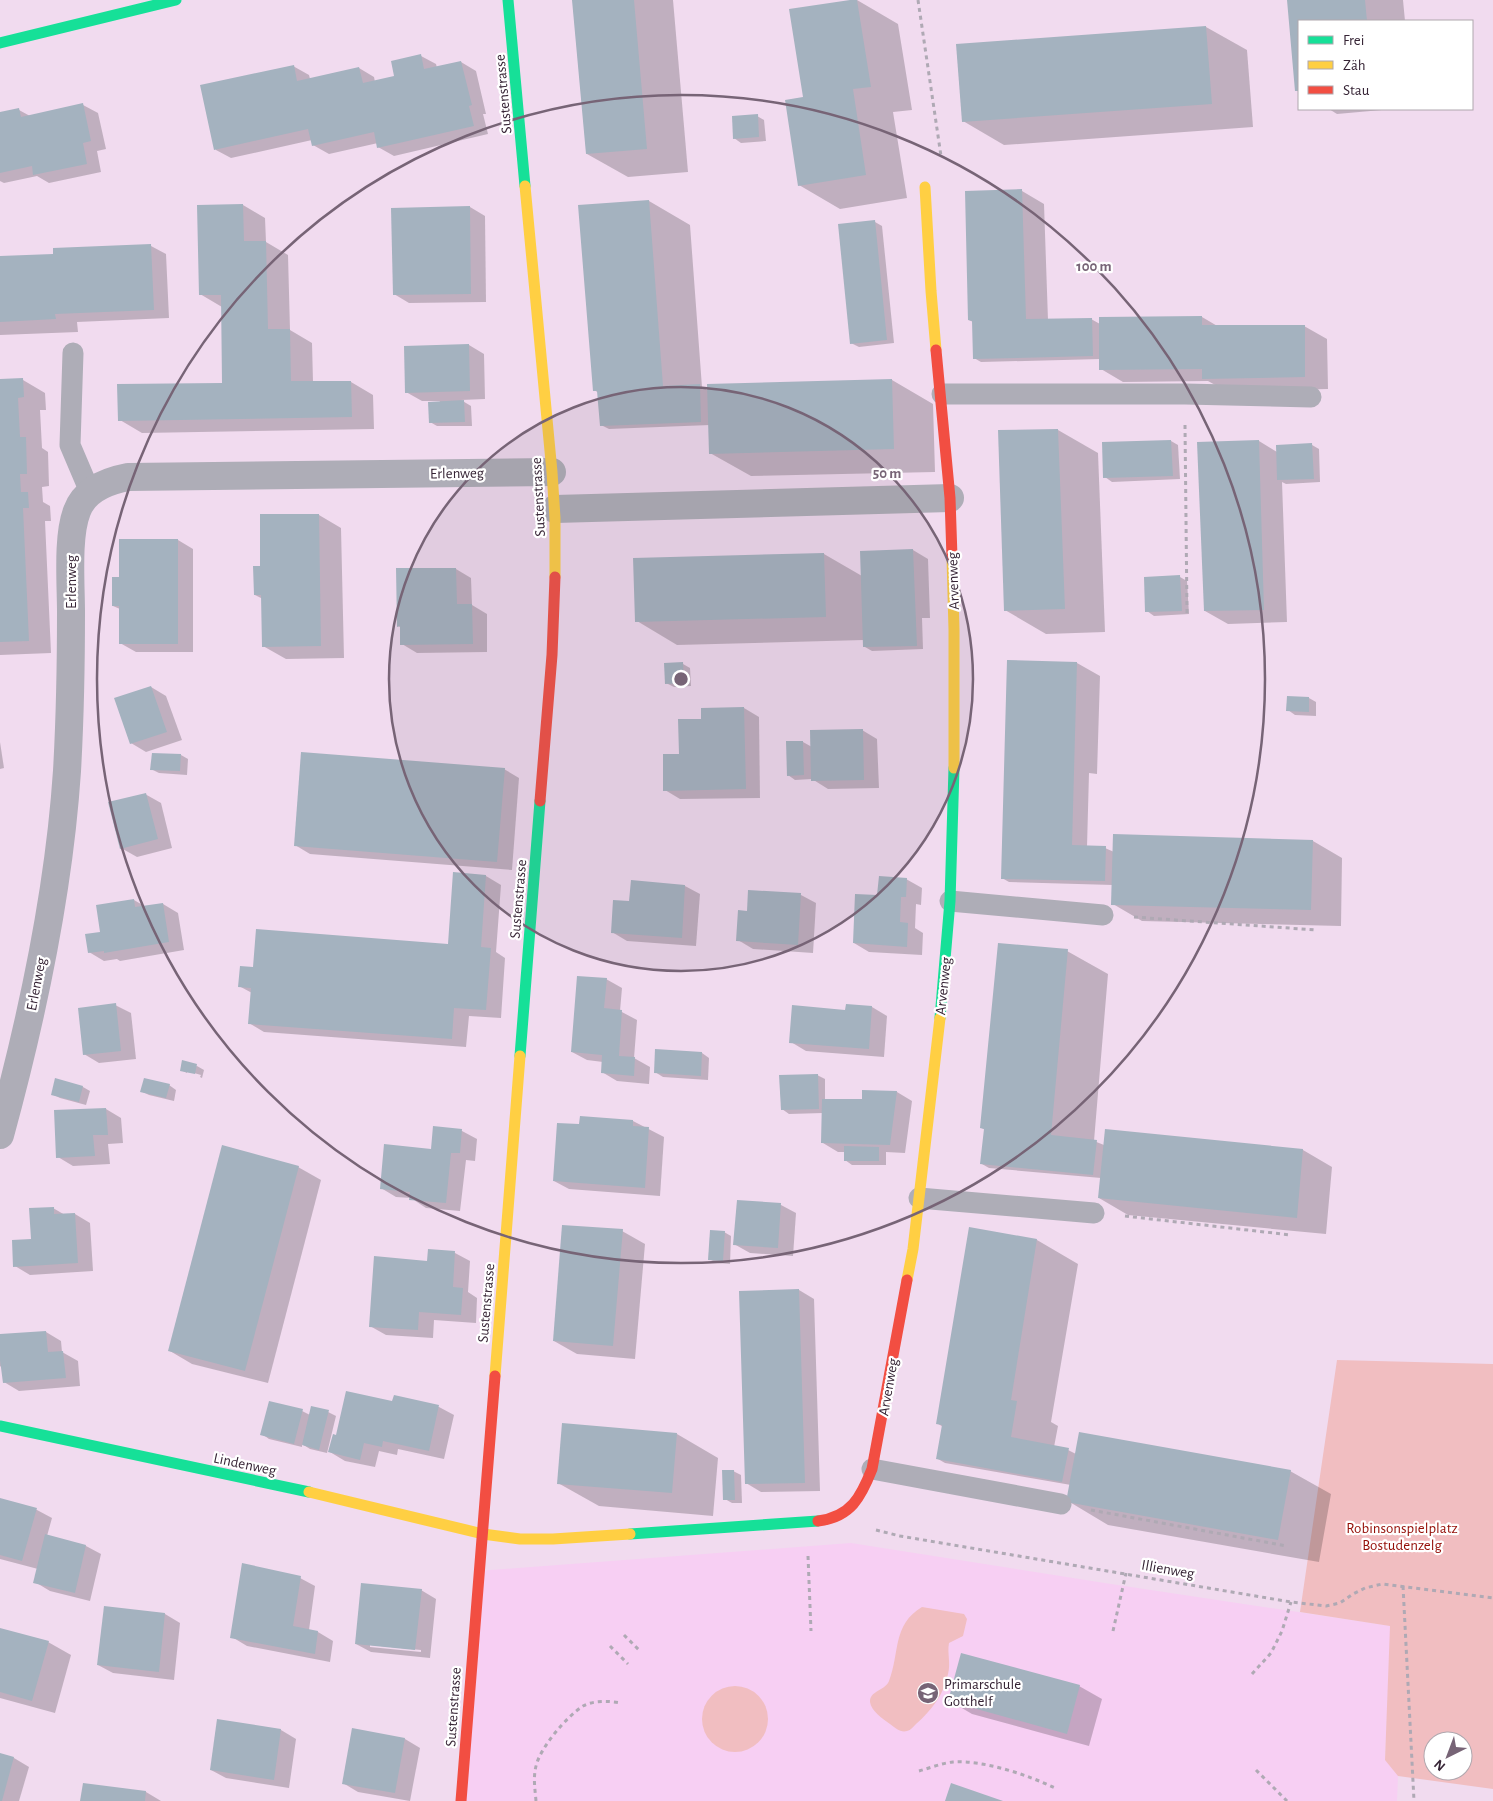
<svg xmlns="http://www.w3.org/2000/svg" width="1493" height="1801" font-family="'Alegreya Sans',sans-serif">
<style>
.built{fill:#f7cff3}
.green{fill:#f1bec1;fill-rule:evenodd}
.shadow{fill:#0003;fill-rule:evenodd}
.building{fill:#a4b2bf}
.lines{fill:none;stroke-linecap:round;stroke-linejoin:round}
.path{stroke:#afa9b4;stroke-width:3;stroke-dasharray:4 4;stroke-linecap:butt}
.lane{stroke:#aeadb7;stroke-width:21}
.street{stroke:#aeadb7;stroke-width:28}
.fast{stroke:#16e098;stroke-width:11}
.slow{stroke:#ffcf43;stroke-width:11}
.jam{stroke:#f24e42;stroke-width:11}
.ring{fill:none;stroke:#776476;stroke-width:2.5}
.labels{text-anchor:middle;stroke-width:4.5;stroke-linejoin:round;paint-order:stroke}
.street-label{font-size:15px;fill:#362435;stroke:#fff}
.park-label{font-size:15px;fill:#940e07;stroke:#fff}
.poi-label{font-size:15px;fill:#362435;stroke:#fff;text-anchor:start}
.centre{fill:#776476;stroke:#fff;stroke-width:2.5}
.ring-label{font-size:15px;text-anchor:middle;font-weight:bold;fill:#776476;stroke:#fff;stroke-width:4.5;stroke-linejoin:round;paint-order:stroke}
</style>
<rect width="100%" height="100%" fill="#f1dbef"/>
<!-- built -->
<path class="built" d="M851,1543l260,41 280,42 -6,133 13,17 -1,25h-936l17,-230z"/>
<!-- green -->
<g class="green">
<path d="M1337,1360l156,4v425l-95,-13 -13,-16 5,-134 -90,-14zM1433,1741h30v30h-30z"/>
<path d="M922,1607l42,7 3,5 -4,17 -14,7c-2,10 2,20 -1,31 -4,20 -16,36 -32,50 -3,3 -5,6 -9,7 -6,2 -12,-3 -17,-7 -7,-5 -19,-13 -20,-22 -1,-11 16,-12 19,-21 11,-28 3,-56 33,-74z"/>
<circle cx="735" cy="1719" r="33"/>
</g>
<!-- shadow -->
<g class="shadow">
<path d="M574,0h99l15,172 -60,5 -41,-23z"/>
<path d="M857,0l41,24 14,86 -19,2 14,86 -67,11 -41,-24 6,-87 -14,-87z"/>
<path d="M1288,0h115l2,21h-106v71l-3,-2z"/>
<path d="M1206,27l41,23 6,77 -249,18 -41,-24z"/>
<path d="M421,56l15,8 1,4 24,-6 15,9 10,43h-3l5,20 -94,22 -16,-9v-4l-49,11 -16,-9 -1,-5 -81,18 -15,-8 -14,-64 91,-20 16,9 1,4 49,-11 15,9 1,5 21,-5z"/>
<path d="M83,105l15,8 8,36 -9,2 4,21 -52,11 -12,-7 -33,7 -4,-2v-67l19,-4 11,6z"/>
<path d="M1329,109h64l-56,5z"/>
<path d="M757,116l7,4 2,21 -25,2 -7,-5z"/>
<path d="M1022,191l22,13 4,116 43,-1 9,5 102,-7 17,10 85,-1 23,13 1,50 -102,2 -18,-10 -85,1 -22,-13v-10l-120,3 -7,-4 -1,-36 -4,-2z"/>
<path d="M649,201l41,24 12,162 7,4 183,-11 41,24 2,68 -184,4 -41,-23v-28l-101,4 -8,-4 -2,-32 -5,-3z"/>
<path d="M243,205l22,13 1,24 22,13 2,75 22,13 1,39h38l22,13 1,34 -232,4 -22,-13 103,-36 -1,-77 -22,-13z"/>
<path d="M470,207l15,9 1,86 -77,1 -15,-9z"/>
<path d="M875,222l7,4 12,117 -35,4 -8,-4z"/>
<path d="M151,246l15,8 3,64 -92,4 1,10 -78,3v-77l54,-3z"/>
<path d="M469,345l15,9 1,45 -24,1 10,6 1,20h-35l-7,-4 10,-21h-18l-16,-9z"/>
<path d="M0,380h23l22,13 1,17h-6l2,38 6,4 1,34 -7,1 1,15 7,4 1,15h-6l6,132 -51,2z"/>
<path d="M1058,430l40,23 7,179 -59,2 -41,-24z"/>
<path d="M1171,441l7,4 2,34 -68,3 -7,-5z"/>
<path d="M1259,441l18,11 35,-7 7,4 1,33 -34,2 -4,-2 5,140 -59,2 -23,-13z"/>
<path d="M319,515l22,13 3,130 -58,1 -23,-13v-47l-8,-4 7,-28z"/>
<path d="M178,540l15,9v103h-57l-16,-9v-34l-7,-3 7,-27z"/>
<path d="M913,550l15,9 2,59h-8l1,31 -51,2 -7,-4 -1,-7 -187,5 -40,-24 187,-67 38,22z"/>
<path d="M456,569l15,9 1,27 15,9v38l-70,1 -15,-9v-16l-4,-2 -1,-56z"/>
<path d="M1180,577l7,4 2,33 -35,2 -7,-5z"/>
<path d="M1008,662l69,1 23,13 -3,98 -8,-1 -2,74 18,1 9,4 199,-11 29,17 -1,68 -199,-5 -29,-17v-19l-104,-3 -7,-4z"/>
<path d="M683,664l7,4 1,18 -17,1 -8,-4z"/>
<path d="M151,687l15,9 16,44 -36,12 -15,-9z"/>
<path d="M1288,697l21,1 7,4v14l-21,-1 -7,-5z"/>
<path d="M744,708l15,9 1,81 -80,1 -15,-9 15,-35 22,-35z"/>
<path d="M862,730l15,9 2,49 -51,1 -16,-10 -17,1 -7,-5 15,-33 9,5z"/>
<path d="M0,742l4,26 -4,1z"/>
<path d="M181,755l7,4 -1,16 -28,-2 -8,-4z"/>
<path d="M504,769l15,9 -7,92 -202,-16 -15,-9z"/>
<path d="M145,794l16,9 11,45 -35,9 -16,-9z"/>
<path d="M455,874l31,2 15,9 -5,67 9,6 -4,60 -32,-2 -3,31 -202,-15 -15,-9 3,-30 -13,-7 15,-18 195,-22z"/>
<path d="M906,879l16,9 -1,17 -5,-1 -1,24 8,5 -1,22 -53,-3 -15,-9 25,-47z"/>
<path d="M685,886l15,8 -4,52 -69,-5 -15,-9 18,-30z"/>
<path d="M801,895l15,8 -3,50 -60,-4 -15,-9 10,-28z"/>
<path d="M134,900l12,7 17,-3 15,9 6,37 -64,11 -3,-2 -13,2 -15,-9 13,-19z"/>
<path d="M1067,951l41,23 -14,167 10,4 2,-15 197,20 29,17 -6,67 -198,-19 -29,-17 2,-20 -112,-10 -7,-4 3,-34 -3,-2z"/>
<path d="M606,979l16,9 -2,23 17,9 -3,38 16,9 -1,17 -32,-3 -15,-9 1,-10 -16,-2 -15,-8z"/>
<path d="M115,1005l16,8 5,46 -37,4 -15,-9z"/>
<path d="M872,1007l15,9 -3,41 -78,-6 -15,-9 55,-31z"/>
<path d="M657,1050l45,3 7,5 -1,22 -45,-3 -8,-5z"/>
<path d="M197,1066l7,4 -2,8 -2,-1 1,-2 -14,-4v2l-6,-3z"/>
<path d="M817,1075l8,4v21l38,1 34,-9 15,9 -7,52 -19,-1v13h-34l-7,-5v-8h-7l-15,-9v-30l-34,1 -7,-5z"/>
<path d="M56,1080l27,7 7,4 -4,14 -26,-7 -8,-4z"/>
<path d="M169,1085l7,5 -2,11 -25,-6 -8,-4z"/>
<path d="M106,1109l15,9 2,25 -15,1 2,20 -37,2 -15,-9 -3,-46z"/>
<path d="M633,1121l31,16 -4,59 -91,-7 -15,-8 26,-55z"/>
<path d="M435,1128l27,3 15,8 -2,22 -9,-1 -6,51 -34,-3 -15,-10 -15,-1 -15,-9 51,-38z"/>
<path d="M298,1167l23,13 -53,203 -76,-19 -22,-13z"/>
<path d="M738,1201l43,4 15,8 -3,43 -43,-3 -16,-9z"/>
<path d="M53,1208l12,7 10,-1 15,9 3,48 -63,4 -15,-9z"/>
<path d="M970,1229l67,11 41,24 -27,158 7,4 -4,21 14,3 8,4 214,17 41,23 -12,68 -211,-37 -40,-24 3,-16 -126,-22 -7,-4 5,-32 -6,-4z"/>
<path d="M622,1231l23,13 -10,115 -58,-5 -23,-13z"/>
<path d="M724,1232l7,4 -1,28 -13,-1 -8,-4z"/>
<path d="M455,1253l15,8 -2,31 9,6 -1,25 -42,-3 -1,18 -47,-3 -16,-9 58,-64z"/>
<path d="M799,1290l15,9 6,192 -59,1 -15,-9z"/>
<path d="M46,1332l15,9 1,11 16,9 2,25 -61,5 -15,-9 -1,-14 -3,-2v-31z"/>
<path d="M393,1403l46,4 15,8 -10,44 -46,-10 -1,6 -18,-4 -4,16 -30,-6 -15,-9 7,-15z"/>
<path d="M302,1411l8,4 18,-3 8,4 -9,37 -17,-4 -8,-5v3l-33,-8 -7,-5z"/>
<path d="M677,1434l41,24 -5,58 -114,-10 -41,-23z"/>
<path d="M733,1471l8,4 1,28h-10l-7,-4z"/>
<path d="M0,1499l37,11 15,8 -5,18 39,10 15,8 -11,47 -40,-10 -15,-9 3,-13 -38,-10z"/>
<path d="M300,1578l15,8 -6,44 9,2 15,9 -3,21 -83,-16 -15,-9z"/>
<path d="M421,1590l15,9 -6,59 -59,-6 -15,-8zM370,1645l51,5v2l-51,-5z"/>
<path d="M105,1607l60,7 15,9 -6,57 -61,-7 -15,-8z"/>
<path d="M0,1629l48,13 23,13 -16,58 -55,-15z"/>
<path d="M1079,1686l23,13 -13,47 -117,-32 -22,-13z"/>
<path d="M281,1730l15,9 -7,49 -63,-10 -15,-8z"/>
<path d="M353,1730l52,9 15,9 -10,53 -52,-9 -15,-9z"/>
<path d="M0,1754l14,4 15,9 -10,34h-19z"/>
<path d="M84,1784l62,8 15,9h-79z"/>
</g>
<!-- building -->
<g class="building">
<path d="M572,0h62l13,149 -61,5z"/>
<path d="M850,0h7l14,87 -18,2 13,86 -68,11 -13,-86 18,-3 -14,-88z"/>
<path d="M1287,0h78l2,21h-68v70h-4z"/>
<path d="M1206,26l6,78 -250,18 -6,-78z"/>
<path d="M421,54l3,15 37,-8 11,44 -3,1 5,20 -97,22 -3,-16 -62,14 -4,-17 -94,21 -14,-65 94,-20 3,16 62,-14 4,16 31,-7 -3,-15z"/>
<path d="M83,103l8,38 -8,2 4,21 -54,11 -1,-9 -32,7v-61l19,-4 2,9z"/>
<path d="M758,114l1,23 -26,2 -1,-23z"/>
<path d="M1022,189l4,130 66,-1 1,38 -120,3 -1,-38 -4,-1 -3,-129z"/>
<path d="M649,200l14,186 37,-2 1,38 -101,4 -3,-35h-4l-15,-186z"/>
<path d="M243,204l1,37h22l2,88h22l1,52h60l1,36 -234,4 -1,-37 105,-1 -1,-88h-22l-2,-90z"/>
<path d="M470,206l1,88 -78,1 -2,-87z"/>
<path d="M875,220l12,120 -37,4 -12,-120z"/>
<path d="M151,244l3,66 -99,4 1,5 -56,3v-66l53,-2v-6z"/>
<path d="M1202,316v9h103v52l-103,2v-10l-103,1v-53z"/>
<path d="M469,344l1,47 -65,2 -1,-47z"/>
<path d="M23,378l1,19 -6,1 2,39h6l1,37h-7l1,18h7l1,16h-6l6,133 -29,1v-263z"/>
<path d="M892,379l2,70 -185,5 -2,-70z"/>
<path d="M464,400l1,22 -36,1 -1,-21z"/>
<path d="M1058,429l7,180 -61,2 -6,-181z"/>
<path d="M1171,440l2,36 -70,2 -1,-36z"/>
<path d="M1259,440l5,170 -60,1 -7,-169z"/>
<path d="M1312,443l2,36 -37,1 -1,-35z"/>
<path d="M260,514h59l2,132 -59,1 -1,-52h-7l-1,-29h7z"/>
<path d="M119,539h59v105h-59v-38h-7v-29h7z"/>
<path d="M913,549l4,97 -54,1 -3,-96z"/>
<path d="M824,553l2,64 -191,5 -2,-64z"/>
<path d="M396,568h60l1,36h15l1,40 -73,1v-19l-3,1z"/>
<path d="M1180,575l2,36 -37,1 -1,-35z"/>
<path d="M1007,660l70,2 -5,183 34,1 -1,35 -104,-2z"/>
<path d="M683,662l1,21 -19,1 -1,-21z"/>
<path d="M151,686l16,46 -37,12 -16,-46z"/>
<path d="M1287,696l22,1v15l-23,-1z"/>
<path d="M744,707l2,82 -83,2v-37h16l-1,-35h23v-11z"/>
<path d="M863,729l1,51 -53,1 -1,-51z"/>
<path d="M786,741h17l1,34 -17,1z"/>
<path d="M301,752l204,16 -8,94 -203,-16z"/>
<path d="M152,753l29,1 -1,17 -30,-1z"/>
<path d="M146,793l12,46 -38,10 -12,-47z"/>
<path d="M1113,834l200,6 -2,70 -200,-5z"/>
<path d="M453,872l33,3 -5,72 10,1 -5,62 -32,-2 -2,31 -204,-15 3,-36 -13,-1 2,-21 13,1 3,-38 192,15z"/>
<path d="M879,876l28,2 -1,19h-5l-1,25 8,1 -1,24 -54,-4 2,-49 22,1z"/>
<path d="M631,880l54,5 -3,53 -71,-5 2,-33 16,1z"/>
<path d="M748,890l53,3 -3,52 -62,-4 2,-31 9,1z"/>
<path d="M134,899l1,8 28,-4 6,39 -65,11v-2l-16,2 -3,-19 15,-2 -4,-27z"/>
<path d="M998,943l70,6 -17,186 46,5 -4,35 -113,-11 4,-35 -4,-1z"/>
<path d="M577,976l30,2 -3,30 18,2 -3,46 16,1 -1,19 -33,-3 1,-18 -31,-3z"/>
<path d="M116,1003l5,48 -38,4 -5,-47z"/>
<path d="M846,1004l26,2 -3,43 -80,-6 3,-38 53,5z"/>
<path d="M655,1049l47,3 -1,24 -47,-3z"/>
<path d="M182,1060l15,4 -2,10 -15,-3z"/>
<path d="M818,1074l1,35 -38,1 -2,-35z"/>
<path d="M55,1078l28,8 -4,16 -28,-7z"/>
<path d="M144,1078l26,6 -4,14 -26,-6z"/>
<path d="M862,1090l35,1 -7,54 -69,-2 1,-44h40z"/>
<path d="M106,1108l2,27h-15l2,21 -39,2 -2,-48z"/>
<path d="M580,1116l53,4v6l16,1 -4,61 -92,-7 4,-58 22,1z"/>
<path d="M433,1126l29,3 -2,24h-9l-5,50 -37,-3 1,-8 -30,-3 4,-45 47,5z"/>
<path d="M1105,1129l198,20 -6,69 -199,-20z"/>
<path d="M222,1145l77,21 -54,205 -77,-20z"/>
<path d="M844,1146l35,1v14h-35z"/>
<path d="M737,1200l44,3 -3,45 -45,-3z"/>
<path d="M54,1207v7l21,-1 3,50 -65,4 -1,-27 19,-1 -2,-31z"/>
<path d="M562,1225l61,4 -10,117 -60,-5z"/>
<path d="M969,1227l68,12 -26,161 6,1 -6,36 58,11 -7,34 -126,-23 6,-34 -6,-1z"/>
<path d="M710,1230l15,1 -2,30 -15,-1z"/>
<path d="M428,1249l27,2 -2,36 10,1 -2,27 -42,-3 -1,18 -49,-3 5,-71 53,5z"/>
<path d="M799,1289l6,194 -60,1 -6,-193z"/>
<path d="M46,1331l2,21 15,-1 3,27 -63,5 -3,-23v-26z"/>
<path d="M346,1391l46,10 2,-6 45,10 -10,46 -46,-10 -1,6 -18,-4 -4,17 -32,-8 5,-18 3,1z"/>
<path d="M269,1401l34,8 -9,35 -34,-9z"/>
<path d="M311,1406l18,4 -10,40 -17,-5z"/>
<path d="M562,1423l115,10 -5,60 -115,-9z"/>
<path d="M1079,1432l212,38 -13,70 -212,-38z"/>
<path d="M722,1470h12l1,30h-12z"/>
<path d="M0,1498l37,10 -15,53 -22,-6z"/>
<path d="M45,1534l41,11 -11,48 -42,-10z"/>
<path d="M242,1563l59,13 -8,50 25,5 -3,23 -85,-16z"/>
<path d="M361,1583l61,6 -7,61 -60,-6z"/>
<path d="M104,1606l61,7 -6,59 -62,-7z"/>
<path d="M0,1628l49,13 -17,60 -32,-9z"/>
<path d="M961,1653l119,32 -13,49 -119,-33z"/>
<path d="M217,1719l64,10 -7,51 -64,-10z"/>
<path d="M352,1728l53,10 -10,55 -53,-9z"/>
<path d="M0,1753l14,4 -12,44h-2z"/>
<path d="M83,1783l63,8 -1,10h-65z"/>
<path d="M951,1783l52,18h-58z"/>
</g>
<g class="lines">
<!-- path -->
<g class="path">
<path d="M918,0l23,156"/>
<path d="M1185,425l2,188"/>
<path d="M1134,917l182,13"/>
<path d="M1125,1216l166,19"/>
<path d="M1091,1510l196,36"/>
<path d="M876,1530l24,6 391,66 35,4 14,-3 13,-9 12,-6 17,-4 111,14"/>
<path d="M808,1556l3,75"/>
<path d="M1403,1586l11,215"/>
<path d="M1113,1631l13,-58"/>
<path d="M624,1635l15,15"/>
<path d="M610,1646l18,18"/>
<path d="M1252,1674l19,-21 11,-22 9,-29"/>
<path d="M1256,1770l31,31"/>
<path d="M919,1771c11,-3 23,-8 34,-9 31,-2 75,13 102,26"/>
<path d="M536,1801c-1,-12 -3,-23 0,-35 4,-18 31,-50 47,-60 11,-6 27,-5 38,-3"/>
</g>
<!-- lane -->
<g class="lane">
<path d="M73,353l-3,92 20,47"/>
<path d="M942,394h243l126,3"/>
<path d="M950,901l153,14"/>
<path d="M919,1198l175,15"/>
<path d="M872,1469l189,35"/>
</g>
<!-- street -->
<g class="street">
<path d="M555,509l395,-11"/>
<path d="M0,1135c32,-117 59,-243 67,-364 3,-53 4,-106 4,-159 0,-28 -4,-76 6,-101 8,-22 30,-30 51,-34l424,-5"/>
</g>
<!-- fast -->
<g class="fast">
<path d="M508,0l17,186"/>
<path d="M0,43l176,-43"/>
<path d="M940,1018l10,-117 4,-133"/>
<path d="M520,1056l20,-255"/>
<path d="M0,1426l309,66"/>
<path d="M630,1534l188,-13"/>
</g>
<!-- slow -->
<g class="slow">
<path d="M525,186l27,286 3,46v59"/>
<path d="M925,187l6,104 5,59"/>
<path d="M952,557l2,73v138"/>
<path d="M907,1280l6,-31 27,-231"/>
<path d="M495,1376l25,-320"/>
<path d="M309,1492l174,42 37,5h33l77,-5"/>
</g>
<!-- jam -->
<g class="jam">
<path d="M936,350l14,148 2,59"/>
<path d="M540,801l12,-146 3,-78"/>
<path d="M818,1521c33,-4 43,-24 54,-52l35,-189"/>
<path d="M461,1801l34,-425"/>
</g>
</g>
<!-- distance rings -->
<circle cx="681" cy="679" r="292" fill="#776476" fill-opacity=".12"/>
<g class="ring">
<circle cx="681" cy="679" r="292"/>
<circle cx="681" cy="679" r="584"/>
</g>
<!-- icons -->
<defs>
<g id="school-disc" transform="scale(1.125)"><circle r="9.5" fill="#776476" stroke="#fff"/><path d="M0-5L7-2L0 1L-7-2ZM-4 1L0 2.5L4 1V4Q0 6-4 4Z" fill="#fff"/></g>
</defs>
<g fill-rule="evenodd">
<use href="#school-disc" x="928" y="1693"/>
</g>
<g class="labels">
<!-- street labels -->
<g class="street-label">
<text transform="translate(503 94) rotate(-95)" y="5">Sustenstrasse</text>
<text transform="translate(457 473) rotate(-1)" y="5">Erlenweg</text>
<text transform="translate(538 497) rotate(-93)" y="5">Sustenstrasse</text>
<text transform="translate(953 581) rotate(-92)" y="5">Arvenweg</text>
<text transform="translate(71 582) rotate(-90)" y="5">Erlenweg</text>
<text transform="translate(518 899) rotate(-85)" y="5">Sustenstrasse</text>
<text transform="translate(36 984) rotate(-79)" y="5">Erlenweg</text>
<text transform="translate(943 986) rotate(-84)" y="5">Arvenweg</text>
<text transform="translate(486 1303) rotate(-85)" y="5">Sustenstrasse</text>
<text transform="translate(888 1387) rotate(-80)" y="5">Arvenweg</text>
<text transform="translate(245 1464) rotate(12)" y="5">Lindenweg</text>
<text transform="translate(1168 1569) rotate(10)" y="5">Illienweg</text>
<text transform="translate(453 1707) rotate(-86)" y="5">Sustenstrasse</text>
</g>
<!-- park labels -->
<g class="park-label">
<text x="1402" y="1533">Robinsonspielplatz<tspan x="1402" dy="17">Bostudenzelg</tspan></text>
</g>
<!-- poi labels -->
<g class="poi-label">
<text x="944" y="1689">Primarschule<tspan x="944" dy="17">Gotthelf</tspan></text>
</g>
</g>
<circle cx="681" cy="679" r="8" class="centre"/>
<g class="ring-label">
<text x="1094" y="271">100 m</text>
<text x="887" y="478">50 m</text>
</g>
<!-- legend -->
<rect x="1298" y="20" width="175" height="90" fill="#ffffff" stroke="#afa7ae"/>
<rect x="1308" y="36" width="25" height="8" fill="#16e098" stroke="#afa7ae"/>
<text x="1343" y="45" font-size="15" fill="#362435">Frei</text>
<rect x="1308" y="61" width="25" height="8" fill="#ffcf43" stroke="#afa7ae"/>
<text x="1343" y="70" font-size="15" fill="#362435">Zäh</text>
<rect x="1308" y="86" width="25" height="8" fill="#f24e42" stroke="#afa7ae"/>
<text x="1343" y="95" font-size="15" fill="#362435">Stau</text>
<!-- north arrow -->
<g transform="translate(1448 1756) rotate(222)"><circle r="24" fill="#ffffff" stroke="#afa7ae"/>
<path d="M0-4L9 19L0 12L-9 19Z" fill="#776476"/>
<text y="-8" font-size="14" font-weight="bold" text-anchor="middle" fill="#362435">N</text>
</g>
</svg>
